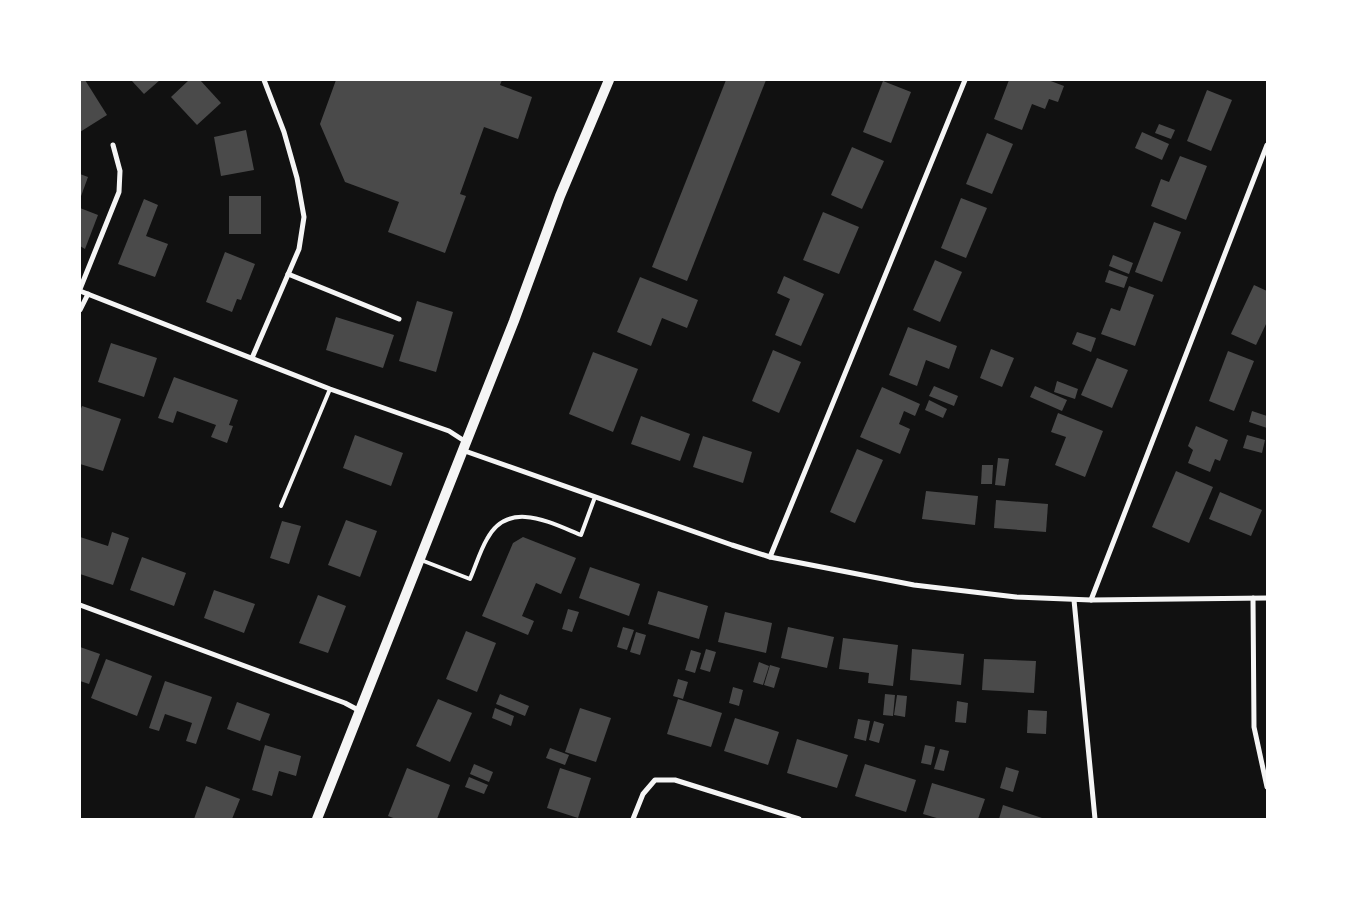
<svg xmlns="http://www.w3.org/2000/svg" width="1347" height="899" font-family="'Archivo Narrow',sans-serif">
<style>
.building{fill:#4a4a4a}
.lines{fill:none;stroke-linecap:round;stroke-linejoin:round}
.service{stroke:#f5f5f5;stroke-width:4}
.minor{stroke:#f5f5f5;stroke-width:5}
.secondary{stroke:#f5f5f5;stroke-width:10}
</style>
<rect width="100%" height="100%" fill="#111"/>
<!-- building -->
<g class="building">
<path d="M80,80h5l22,35 -27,17z"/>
<path d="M131,80h29l-16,14z"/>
<path d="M189,80h11l21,23 -24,22 -26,-28z"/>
<path d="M336,80h166l-2,5 32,12 -14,42 -34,-12 -24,67 6,2 -21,57 -57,-21 11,-30 -54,-20 -25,-58z"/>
<path d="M726,80h40l-79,201 -35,-14z"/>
<path d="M1009,80h39l16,6 -6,16 -9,-3 -4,10 -13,-5 -10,26 -28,-11z"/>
<path d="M883,81l28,11 -20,51 -28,-11z"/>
<path d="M1207,90l25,10 -21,51 -24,-10z"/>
<path d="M1159,124l16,6 -4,9 -16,-6z"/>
<path d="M246,130l8,40 -33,6 -7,-39z"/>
<path d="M1142,132l27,12 -7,16 -27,-12z"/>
<path d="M987,133l26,11 -21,50 -26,-10z"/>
<path d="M852,147l32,14 -22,48 -31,-14z"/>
<path d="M1180,156l27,10 -21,54 -35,-14 10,-27 8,3z"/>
<path d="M80,174l8,3 -8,22z"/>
<rect x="229" y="196" width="32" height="38"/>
<path d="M961,198l26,10 -21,50 -25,-10z"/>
<path d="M144,199l14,6 -12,31 22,8 -13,33 -37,-13z"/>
<path d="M80,208l18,7 -13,34 -5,-3z"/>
<path d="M823,212l36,15 -20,47 -36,-14z"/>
<path d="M1154,222l27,10 -19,50 -27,-10z"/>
<path d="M225,252l30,12 -14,36 -4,-1 -5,13 -26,-10z"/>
<path d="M1113,255l20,8 -4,11 -20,-8z"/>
<path d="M935,260l27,12 -22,50 -27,-12z"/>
<path d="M1109,270l19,7 -4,11 -19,-6z"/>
<path d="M784,276l40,18 -23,52 -26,-11 15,-36 -13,-6z"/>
<path d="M640,277l58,23 -11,28 -25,-10 -11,28 -34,-14z"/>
<path d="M1254,285l13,6v31l-11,23 -25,-11z"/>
<path d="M1129,286l25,9 -19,51 -34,-12 10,-26 9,3z"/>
<path d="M417,301l36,11 -17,60 -37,-11z"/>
<path d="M336,317l58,18 -11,33 -57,-18z"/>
<path d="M908,327l49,19 -8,23 -23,-9 -9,26 -28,-11z"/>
<path d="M1077,332l19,6 -5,14 -19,-8z"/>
<path d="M111,343l46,15 -13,39 -46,-15z"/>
<path d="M991,349l23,9 -12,29 -22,-9z"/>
<path d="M773,350l28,12 -22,51 -27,-12z"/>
<path d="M1228,351l26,10 -20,50 -25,-10z"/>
<path d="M593,352l45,17 -25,63 -44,-18z"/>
<path d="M1097,358l31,12 -16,38 -31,-13z"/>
<path d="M174,377l64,23 -9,25 4,1 -6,17 -16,-6 5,-12 -39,-14 -4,12 -15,-5z"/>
<path d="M1057,381l21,8 -3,10 -21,-7z"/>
<path d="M934,386l24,10 -4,10 -25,-10z"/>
<path d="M1035,386l32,14 -5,11 -32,-14z"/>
<path d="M882,387l38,17 -5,12 -11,-5 -5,13 11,5 -10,25 -40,-17z"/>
<path d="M929,400l18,9 -4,9 -18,-8z"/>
<path d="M82,406l39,13 -18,52 -23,-7v-53z"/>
<path d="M1252,411l15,5v12l-18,-6z"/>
<path d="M1058,413l45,18 -18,46 -30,-12 11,-28 -15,-5z"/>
<path d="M641,416l49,18 -10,27 -49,-17z"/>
<path d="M1196,426l32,14 -8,21 -5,-2 -5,13 -22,-9 5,-13 -5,-4z"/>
<path d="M355,435l48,18 -12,33 -48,-18z"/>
<path d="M1247,435l18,5 -3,13 -19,-5z"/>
<path d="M703,436l49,16 -9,31 -50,-16z"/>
<path d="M857,449l26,11 -28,63 -25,-11z"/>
<path d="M998,458l11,1 -4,27 -10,-1z"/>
<path d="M982,465h11l-1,19h-11z"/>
<path d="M1176,471l37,16 -24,56 -37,-16z"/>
<path d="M926,491l52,5 -3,29 -53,-6z"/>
<path d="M1220,492l42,18 -11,26 -42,-17z"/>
<path d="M996,500l52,4 -2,28 -52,-4z"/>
<path d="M346,520l31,11 -17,46 -32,-12z"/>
<path d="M282,521l19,5 -12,38 -19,-6z"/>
<path d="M112,532l17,6 -16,47 -33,-11v-37l28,9z"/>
<path d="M523,537l53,21 -15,36 -25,-11 -14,33 12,5 -6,14 -46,-19 31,-73z"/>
<path d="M142,557l44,16 -12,33 -44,-16z"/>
<path d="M590,567l50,17 -11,32 -50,-18z"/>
<path d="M214,590l41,14 -11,29 -40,-15z"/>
<path d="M658,591l50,15 -9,33 -51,-15z"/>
<path d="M318,595l28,11 -18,47 -29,-10z"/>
<path d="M568,609l11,3 -7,20 -10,-3z"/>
<path d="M725,612l47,11 -6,30 -48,-11z"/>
<path d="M623,627l11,3 -7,20 -10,-3z"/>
<path d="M788,627l46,10 -7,31 -46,-10z"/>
<path d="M466,631l30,12 -19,49 -31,-13z"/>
<path d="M636,632l10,3 -6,20 -10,-3z"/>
<path d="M843,638l55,7 -5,41 -25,-3 1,-10 -30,-4z"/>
<path d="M80,647l20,7 -11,30 -9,-3z"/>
<path d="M706,649l10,3 -6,20 -10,-3z"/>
<path d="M912,649l52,5 -3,31 -51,-5z"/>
<path d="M691,650l10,3 -6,20 -10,-3z"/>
<path d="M106,659l46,17 -15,40 -46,-18z"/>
<path d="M984,659l52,2 -2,32 -52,-3z"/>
<path d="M759,662l10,4 -6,19 -10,-3z"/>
<path d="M770,665l10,3 -6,20 -10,-3z"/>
<path d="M678,679l10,3 -5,17 -10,-3z"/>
<path d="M165,681l47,16 -16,47 -10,-3 6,-18 -27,-9 -6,17 -10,-3z"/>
<path d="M733,687l10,3 -4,16 -10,-3z"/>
<path d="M500,694l29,12 -4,10 -29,-12z"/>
<path d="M885,694l10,1 -2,21 -10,-1z"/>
<path d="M897,695l10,1 -2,21 -11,-2z"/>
<path d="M438,699l34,14 -22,49 -34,-16z"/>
<path d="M678,699l44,14 -11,34 -44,-13z"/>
<path d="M957,701l11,2 -2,20 -11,-1z"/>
<path d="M237,702l33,12 -10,27 -33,-12z"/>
<path d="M495,708l19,8 -3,10 -19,-8z"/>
<path d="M580,708l31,10 -15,44 -31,-10z"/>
<path d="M1028,710l19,1 -1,23 -19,-1z"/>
<path d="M735,718l44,14 -11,33 -44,-14z"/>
<path d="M858,719l12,2 -4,20 -12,-3z"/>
<path d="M874,721l10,3 -5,19 -10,-3z"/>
<path d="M797,739l51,16 -11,33 -50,-15z"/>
<path d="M265,745l36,11 -5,20 -17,-5 -7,25 -20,-6z"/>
<path d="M925,745l10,2 -4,18 -10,-2z"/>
<path d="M550,748l19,7 -4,10 -19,-7z"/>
<path d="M940,749l9,2 -5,20 -10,-2z"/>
<path d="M474,764l19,8 -4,10 -19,-8z"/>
<path d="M865,764l51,16 -10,32 -51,-16z"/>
<path d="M1006,767l13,4 -6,21 -13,-4z"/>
<path d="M407,768l43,17 -13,34h-41l-8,-3z"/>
<path d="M560,768l31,10 -13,40 -31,-10z"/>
<path d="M469,777l19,8 -4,9 -19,-7z"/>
<path d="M932,783l53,16 -7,20h-38l-17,-5z"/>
<path d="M206,786l34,13 -8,20h-38z"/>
<path d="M1003,805l42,14h-46z"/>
</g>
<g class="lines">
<!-- service -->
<g class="service">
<path d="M281,506l49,-117"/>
<path d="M421,560l49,19c6,-14 10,-28 17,-40 21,-40 64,-16 94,-4l14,-38"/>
</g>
<!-- minor -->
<g class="minor">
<path d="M288,274l111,45"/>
<path d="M80,289l39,-97 1,-21 -7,-26"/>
<path d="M80,291l250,98 119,42 17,11"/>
<path d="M80,310l8,-16"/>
<path d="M252,358l47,-109 5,-32 -7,-39 -13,-46 -20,-52"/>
<path d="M462,450l270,95 38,12 144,28 102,12 75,3 176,-2"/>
<path d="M770,557l195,-477"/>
<path d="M1253,598l1,129 13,60"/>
<path d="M1074,600l21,219"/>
<path d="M1091,600l176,-455"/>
<path d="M80,605l265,98 15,8"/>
<path d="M633,819l10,-25 12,-14h20l124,39"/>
</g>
<!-- secondary -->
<path class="secondary" d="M317,819l197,-498 46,-125 49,-116"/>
</g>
<!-- border -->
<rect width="1347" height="899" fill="none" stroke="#ffffff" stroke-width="162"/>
</svg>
